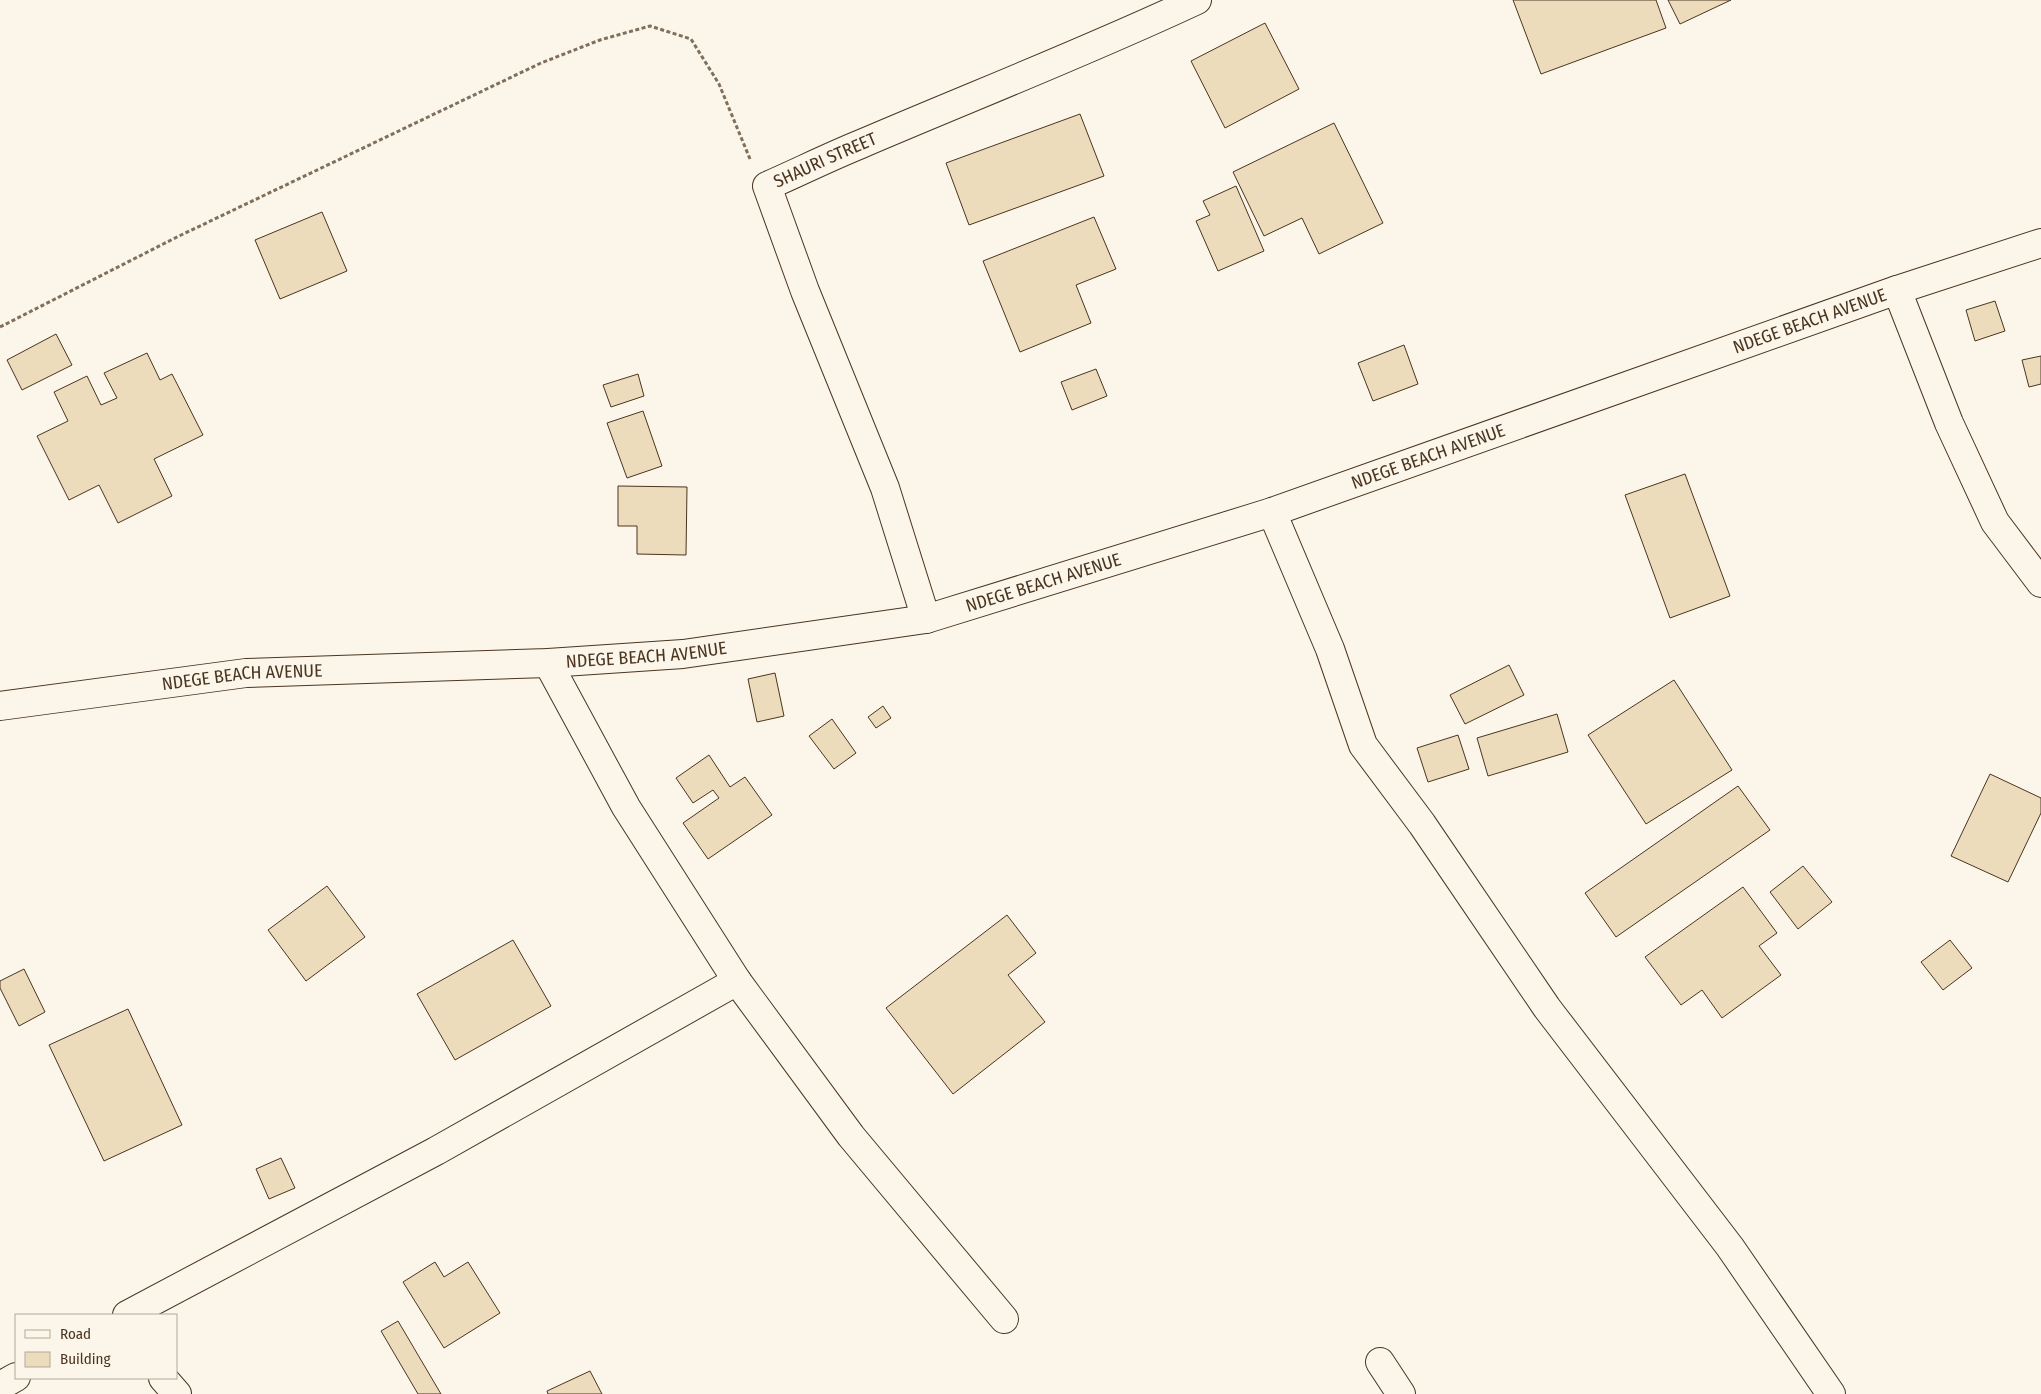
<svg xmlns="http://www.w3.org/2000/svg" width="2041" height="1394" font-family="'Fira Sans Condensed',sans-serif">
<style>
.building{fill:#ecdcbc;stroke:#4a3520}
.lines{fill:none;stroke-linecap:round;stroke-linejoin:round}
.minor-casing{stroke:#4a3520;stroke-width:30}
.path{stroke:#7f6f5c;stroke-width:3;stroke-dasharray:4 2.5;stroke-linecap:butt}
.minor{stroke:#fbf6e9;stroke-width:28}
.labels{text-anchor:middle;stroke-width:4;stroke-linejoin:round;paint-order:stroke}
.street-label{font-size:18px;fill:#4a3520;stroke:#fbf6e9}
</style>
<rect width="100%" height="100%" fill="#fbf6e9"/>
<!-- building -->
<g class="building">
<path d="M1513,0h143l10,28 -125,46z"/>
<path d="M1668,0h63l-51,24z"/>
<path d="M1265,23l34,66 -74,39 -34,-67z"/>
<path d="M1080,114l24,62 -135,49 -23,-62z"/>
<path d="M1334,123l49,100 -64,31 -17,-36 -38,18 -31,-64z"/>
<path d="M1236,186l28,65 -46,20 -22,-50 14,-6 -7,-14z"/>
<path d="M322,212l25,59 -67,28 -25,-59z"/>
<path d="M1094,217l22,52 -40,16 15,38 -71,29 -37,-91z"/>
<path d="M1995,301l10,30 -30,10 -9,-31z"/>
<path d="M56,334l16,31 -50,25 -15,-30z"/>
<path d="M1404,345l14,39 -45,17 -15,-38z"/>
<path d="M147,353l13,27 12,-6 31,61 -49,24 18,37 -54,27 -19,-38 -30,15 -32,-64 31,-15 -14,-29 33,-16 14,29 16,-7 -13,-25z"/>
<path d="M2041,356v28l-12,3 -7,-27z"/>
<path d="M1096,369l11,27 -35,14 -11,-28z"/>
<path d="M638,374l6,22 -33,11 -8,-22z"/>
<path d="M643,411l19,55 -35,12 -20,-55z"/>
<path d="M1685,474l45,122 -60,22 -45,-123z"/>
<path d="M618,486l69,1 -1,68 -49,-1v-28h-19z"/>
<path d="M1509,665l15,30 -59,29 -15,-29z"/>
<path d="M775,673l9,43 -27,6 -9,-43z"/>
<path d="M1674,680l58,90 -86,54 -58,-89z"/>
<path d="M883,706l8,12 -15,10 -8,-11z"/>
<path d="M1557,714l11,38 -80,24 -11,-38z"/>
<path d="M832,719l24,34 -22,16 -25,-33z"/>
<path d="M1458,735l11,34 -41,13 -11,-34z"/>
<path d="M709,755l21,32 15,-10 27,38 -64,44 -25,-36 36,-25 -6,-8 -20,13 -17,-25z"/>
<path d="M1990,774l51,24v15l-33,69 -57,-26z"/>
<path d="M1738,786l32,44 -154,107 -31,-44z"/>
<path d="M1803,866l29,36 -34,27 -28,-37z"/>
<path d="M327,886l38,51 -59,44 -38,-51z"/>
<path d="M1743,887l34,46 -18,13 22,29 -59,43 -20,-28 -21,15 -36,-48z"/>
<path d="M1007,915l29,38 -28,22 37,47 -92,72 -67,-86z"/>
<path d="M513,940l38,66 -96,54 -38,-66z"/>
<path d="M1950,940l22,28 -29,22 -22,-28z"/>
<path d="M24,969l21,43 -26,14 -19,-38v-7z"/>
<path d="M128,1009l54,116 -78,36 -55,-116z"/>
<path d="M281,1158l14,30 -26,11 -13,-30z"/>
<path d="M435,1262l9,15 24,-15 32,51 -56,35 -41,-66z"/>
<path d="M398,1321l43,73h-23l-37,-63z"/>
<path d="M590,1371l12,23h-54l-1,-3z"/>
</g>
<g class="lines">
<!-- minor casing -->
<g class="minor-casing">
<g id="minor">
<path d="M1897,290l52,133 46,99 46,61"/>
<path d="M1272,512l58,137 33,96 59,79 125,184 183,239 101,147"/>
<path id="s1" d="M926,619l-41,-131 -80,-197 -38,-105c32,-14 62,-29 94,-42 112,-48 225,-92 336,-144"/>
<path d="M548,663l78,144 111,174 114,155 153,183"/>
<path id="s2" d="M0,706l246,-33 302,-10 135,-9 243,-35 346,-107 625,-222 144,-47"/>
<path d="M127,1315l309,-164 301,-170"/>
<path d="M1380,1362l21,32"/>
<path d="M163,1378l14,16"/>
<path d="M0,1386l16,-9"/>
</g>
</g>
<!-- path -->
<path class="path" d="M0,327l177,-90 364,-174 59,-23 50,-14 41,13 28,45 31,75"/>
<!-- minor -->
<use href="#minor" class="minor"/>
</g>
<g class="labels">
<!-- street labels -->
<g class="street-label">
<text dy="6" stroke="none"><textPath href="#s1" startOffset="525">SHAURI STREET</textPath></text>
<text dy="6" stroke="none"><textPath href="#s2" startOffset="1864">NDEGE BEACH AVENUE</textPath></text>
<text dy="6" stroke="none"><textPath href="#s2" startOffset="1459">NDEGE BEACH AVENUE</textPath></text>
<text dy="6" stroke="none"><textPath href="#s2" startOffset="1054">NDEGE BEACH AVENUE</textPath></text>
<text dy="6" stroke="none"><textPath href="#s2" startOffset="649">NDEGE BEACH AVENUE</textPath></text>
<text dy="6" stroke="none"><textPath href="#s2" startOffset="244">NDEGE BEACH AVENUE</textPath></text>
</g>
</g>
<!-- legend -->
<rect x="15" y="1314" width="162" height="65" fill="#fbf6e9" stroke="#b4a999"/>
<rect x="25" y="1330" width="25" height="8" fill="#fbf6e9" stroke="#b4a999"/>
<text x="60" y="1339" font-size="15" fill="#4a3520">Road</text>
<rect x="25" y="1352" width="25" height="15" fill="#ecdcbc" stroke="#b4a999"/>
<text x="60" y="1364" font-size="15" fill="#4a3520">Building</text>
</svg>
